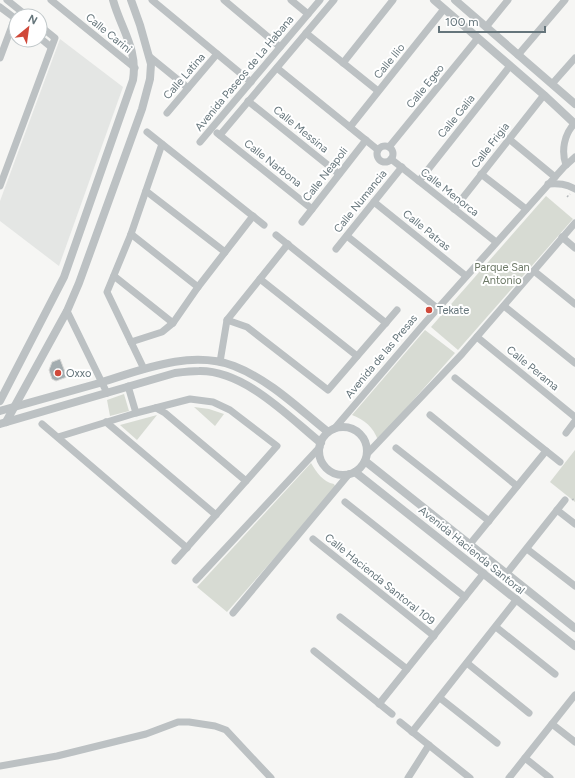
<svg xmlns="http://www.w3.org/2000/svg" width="575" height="778" font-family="Figtree,sans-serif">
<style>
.built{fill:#e4e6e4}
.green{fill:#d7dbd3}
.building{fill:#a4adb0;stroke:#d8d8d6}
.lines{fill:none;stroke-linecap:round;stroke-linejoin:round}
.path{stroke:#b6babc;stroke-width:1.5;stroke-dasharray:2 2;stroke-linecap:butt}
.minor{stroke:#bcc1c3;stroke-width:7}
.tertiary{stroke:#bcc1c3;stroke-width:8}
.poi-dot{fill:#d0493a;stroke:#fff;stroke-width:1.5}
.labels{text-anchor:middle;stroke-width:4;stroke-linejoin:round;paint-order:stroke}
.street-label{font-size:11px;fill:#65757b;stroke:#fff}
.park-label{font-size:11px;fill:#6d7967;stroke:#fff}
.poi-label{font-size:11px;fill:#65757b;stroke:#fff;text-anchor:start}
</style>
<rect width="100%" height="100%" fill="#f6f6f4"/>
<!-- built -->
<path class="built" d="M60,39l63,48 -64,179 -59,-45v-20z"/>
<!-- green -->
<g class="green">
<path d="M546,196l27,23 -115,131 -27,-23z"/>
<path d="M425,330l30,23 -77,87c-5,-13 -13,-20 -26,-25z"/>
<path d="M124,394l5,17 -19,5 -3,-16z"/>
<path d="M194,407l15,2 15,5 -9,12z"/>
<path d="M157,415l-20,25 -17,-15z"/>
<path d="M575,450v52l-25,-20z"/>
<path d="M311,463c6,10 12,19 23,21l2,4 -109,124 -30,-25z"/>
</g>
<!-- building -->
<path class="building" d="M60,359l7,18 -11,4 -4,-2 -3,-9 3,-8z"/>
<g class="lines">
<!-- path -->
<g class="path">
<path d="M567,197l3,-3"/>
<path d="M572,500l3,-2"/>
</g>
<!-- minor -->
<g class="minor">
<path d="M7,0l20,16"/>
<path d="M51,0l84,68"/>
<path d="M152,0l99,82"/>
<path d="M224,0l56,47"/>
<path d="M291,0l17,14"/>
<path d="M0,7l16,12"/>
<path d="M486,27l22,-27"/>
<path d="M306,33l72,58"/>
<path d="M40,38l11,9"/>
<path d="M518,55l47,-55"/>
<path d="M150,57l38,31"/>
<path d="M0,58l15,-40"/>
<path d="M343,63l50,-63"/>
<path d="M277,68l101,82"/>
<path d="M552,84l23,-26"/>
<path d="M248,101l91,73"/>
<path d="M167,113l50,-59"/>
<path d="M350,127l94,-118"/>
<path d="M147,132l117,93"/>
<path d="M217,133l95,76"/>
<path d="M220,135l114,-135"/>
<path d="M509,139l46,38"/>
<path d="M200,142l120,-142"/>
<circle cx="385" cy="154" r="8"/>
<path d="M389,147l89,-109"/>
<path d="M391,159l105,83"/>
<path d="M566,165c-5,-14 -2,-31 9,-42"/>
<path d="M481,174l45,35"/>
<path d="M419,181l91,-115"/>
<path d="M548,184c11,-1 18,0 27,5"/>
<path d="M0,186l55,-148 -15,-12"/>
<path d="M146,191l79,61"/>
<path d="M374,202l92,74"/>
<path d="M454,209l90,-114"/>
<path d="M302,222l64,-82"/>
<path d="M131,234l67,53"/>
<path d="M276,235l110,88"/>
<path d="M347,236l90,72"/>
<path d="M562,237l13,11"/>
<path d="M336,249l66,-82"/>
<path d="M534,271l41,33"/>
<path d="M114,276l59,47"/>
<path d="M260,279l97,77"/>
<path d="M504,306l71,57"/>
<path d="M67,311l40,82"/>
<path d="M227,320l20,7 81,63 69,-80"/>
<path d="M477,337l98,80"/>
<path d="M131,342l31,-10 11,-9 25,-36 55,-71"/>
<path d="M220,362l7,-42 61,-76"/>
<path d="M144,369l-37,-77 24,-58 31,-90"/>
<path d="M455,378l105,84"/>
<path d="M128,386l8,27"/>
<path d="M156,408l9,5 81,68"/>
<path d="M430,415l87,71"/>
<path d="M106,422l110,93"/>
<path d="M42,424l145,124"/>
<path d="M334,429l89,-104 141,-158 11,-10"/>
<path d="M566,433l9,-12"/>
<path d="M58,437l78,-24 54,-14 23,3 17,8 47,36 -102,115"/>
<path d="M396,448l93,73"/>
<path d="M367,454l95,-100 113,-131"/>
<path d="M345,502l120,95"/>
<path d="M557,510l18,14"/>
<path d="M313,539l121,97"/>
<path d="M470,544l76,-93"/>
<path d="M527,549l48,37"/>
<path d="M507,573l58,-73"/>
<path d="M196,580l124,-133"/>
<path d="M233,613l116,-139"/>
<path d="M340,617l67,52"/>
<path d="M496,627l59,47"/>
<path d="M314,651l78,63"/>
<path d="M467,663l62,50"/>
<path d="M440,698l57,45"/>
<path d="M379,704l105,-131"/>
<path d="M400,722l70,56"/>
<path d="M552,724l23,18"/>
<path d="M412,732l105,-133"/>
<path d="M525,758l25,20"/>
<path d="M0,766l57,-10 89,-22 32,-12h11l26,4 11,4 45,48"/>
<path d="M408,778l21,-33"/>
<path d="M509,778l66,-83"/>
</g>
<!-- tertiary -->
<g class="tertiary">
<path d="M434,0l110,95 31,29"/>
<path d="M455,0l120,104"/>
<path d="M0,401l64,-124 69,-197c5,-31 -12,-51 -20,-80"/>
<path d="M0,411c32,-9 64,-18 96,-27 43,-13 93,-35 138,-18 36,14 65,43 94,66"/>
<path d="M6,422l61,-111 12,-28 63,-174 8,-30 1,-15 -11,-39 -9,-25"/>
<path d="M0,424l175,-51c8,-1 16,-2 24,-2 45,-1 89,45 122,72"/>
<circle cx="343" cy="451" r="24"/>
<path d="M365,461l210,167"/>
<path d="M355,472l220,174"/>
</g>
</g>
<!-- markers -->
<g class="poi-dot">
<circle cx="429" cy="310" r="4"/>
<circle cx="58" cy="373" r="4"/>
</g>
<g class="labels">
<!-- street labels -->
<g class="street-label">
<text transform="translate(109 33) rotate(39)" y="4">Calle Carini</text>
<text transform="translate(389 61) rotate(-51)" y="4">Calle Ilio</text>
<text transform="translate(244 73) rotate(-50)" y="4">Avenida Paseos de La Habana</text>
<text transform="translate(184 76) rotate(-49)" y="4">Calle Latina</text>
<text transform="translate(425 86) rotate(-51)" y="4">Calle Egeo</text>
<text transform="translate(456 116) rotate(-51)" y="4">Calle Galia</text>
<text transform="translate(301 129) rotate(39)" y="4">Calle Messina</text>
<text transform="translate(490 145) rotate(-52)" y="4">Calle Frigia</text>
<text transform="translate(273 163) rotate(38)" y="4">Calle Narbona</text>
<text transform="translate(325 174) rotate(-52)" y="4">Calle Neapoli</text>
<text transform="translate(450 192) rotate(38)" y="4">Calle Menorca</text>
<text transform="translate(360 201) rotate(-51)" y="4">Calle Numancia</text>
<text transform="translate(427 230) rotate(39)" y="4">Calle Patras</text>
<text transform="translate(381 356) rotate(-50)" y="4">Avenida de las Presas</text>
<text transform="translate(533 368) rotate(39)" y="4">Calle Perama</text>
<text transform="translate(472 550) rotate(39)" y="4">Avenida Hacienda Santoral</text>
<text transform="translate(380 579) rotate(39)" y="4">Calle Hacienda Santoral 109</text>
</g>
<!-- park labels -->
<g class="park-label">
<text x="502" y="271">Parque San<tspan x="502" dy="13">Antonio</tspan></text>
</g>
<!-- poi labels -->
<g class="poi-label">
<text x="437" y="314">Tekate</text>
<text x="66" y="377">Oxxo</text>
</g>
</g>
<!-- north arrow -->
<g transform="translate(28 28) rotate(29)"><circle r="19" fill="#ffffff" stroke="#c1c8ca"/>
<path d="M0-3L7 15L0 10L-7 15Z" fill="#d0493a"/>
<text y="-6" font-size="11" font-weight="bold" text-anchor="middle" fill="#65757b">N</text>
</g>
<!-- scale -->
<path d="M439 26v6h106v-6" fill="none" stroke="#65757b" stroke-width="2"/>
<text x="445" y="26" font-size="12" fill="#65757b" stroke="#ffffff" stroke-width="3" paint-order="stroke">100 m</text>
</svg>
